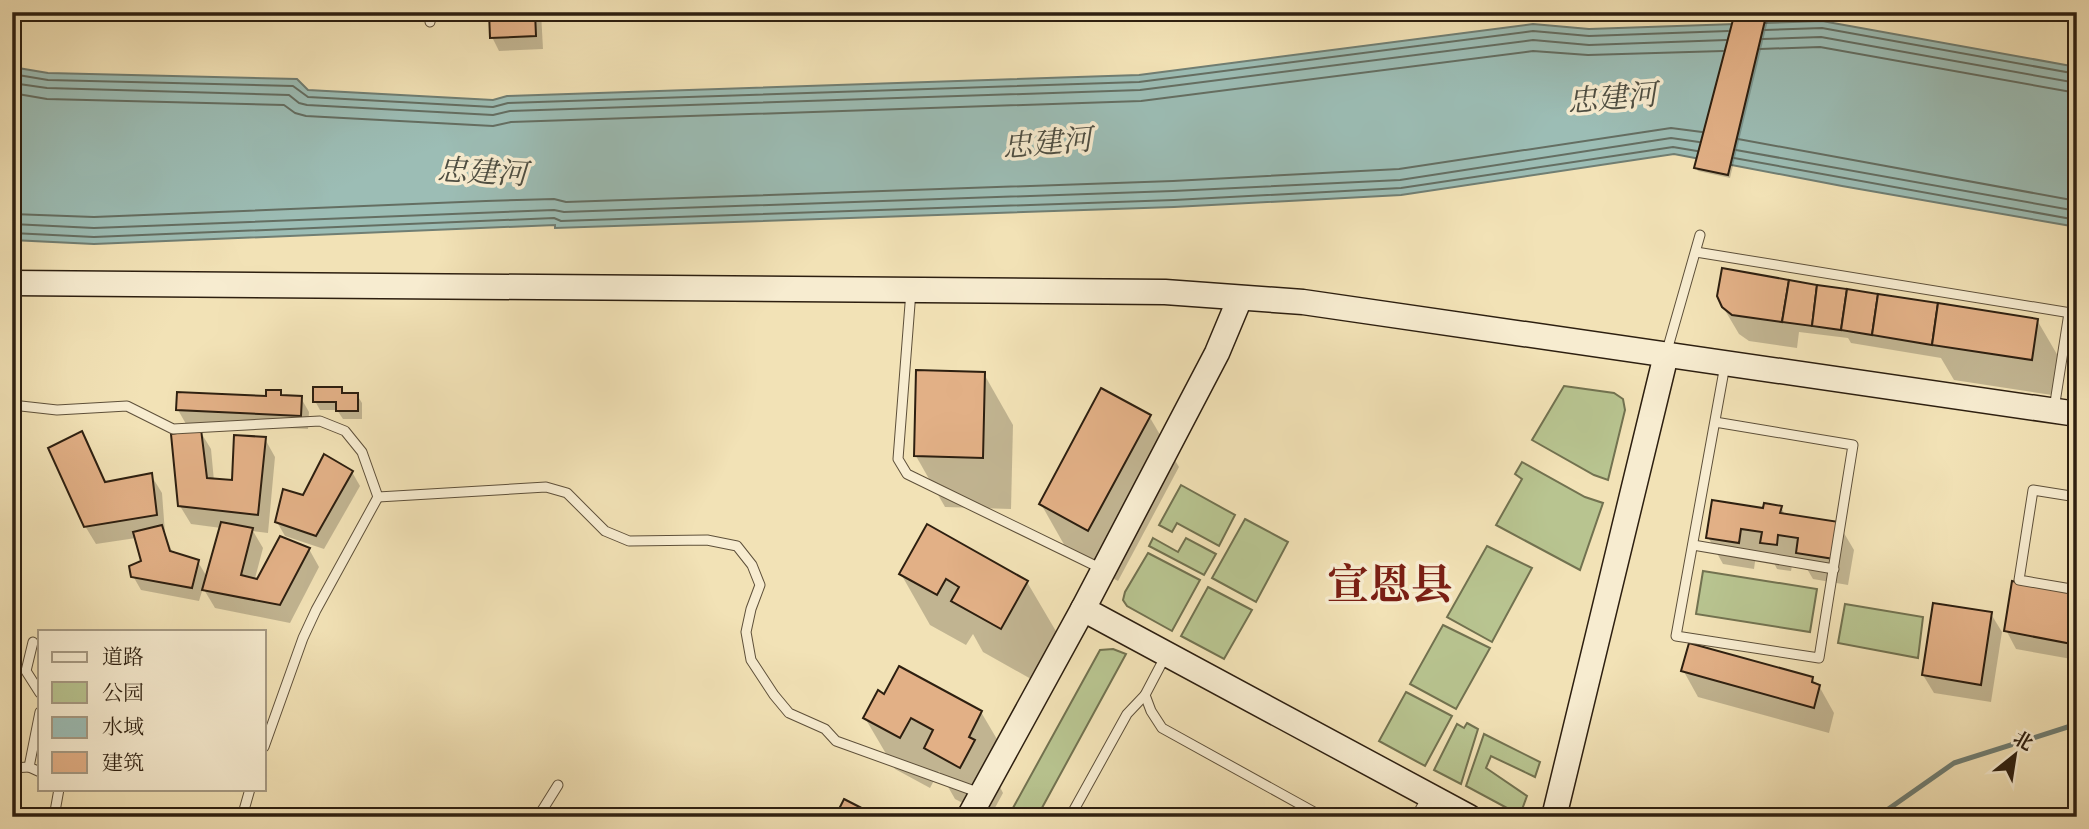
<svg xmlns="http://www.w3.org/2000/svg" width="2089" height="829" font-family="'IM FELL English','Noto Serif SC',serif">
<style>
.green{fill:#b8c490;stroke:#727250;stroke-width:2}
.water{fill:#9cbdb5;stroke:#707e73;stroke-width:2}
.shadow{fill:#0003}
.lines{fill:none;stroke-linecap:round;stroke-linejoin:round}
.shore{stroke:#646e62;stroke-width:2}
.stream{stroke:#707e73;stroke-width:5}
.building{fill:#e2b086;stroke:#2d1f10;stroke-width:2}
.lane-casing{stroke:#5e503a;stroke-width:11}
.secondary-casing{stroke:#2d1f10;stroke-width:27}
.lane{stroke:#f7ecd0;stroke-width:9}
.secondary{stroke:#f7ecd0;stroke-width:24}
.labels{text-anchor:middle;stroke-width:7;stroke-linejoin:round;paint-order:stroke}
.water-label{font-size:30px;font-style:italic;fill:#4e4e42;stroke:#f7ecd0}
.town-label{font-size:42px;font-weight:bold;fill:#7a1f14;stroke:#f7ecd0}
</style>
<rect width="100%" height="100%" fill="#f2e2b6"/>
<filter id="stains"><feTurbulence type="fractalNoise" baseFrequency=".00286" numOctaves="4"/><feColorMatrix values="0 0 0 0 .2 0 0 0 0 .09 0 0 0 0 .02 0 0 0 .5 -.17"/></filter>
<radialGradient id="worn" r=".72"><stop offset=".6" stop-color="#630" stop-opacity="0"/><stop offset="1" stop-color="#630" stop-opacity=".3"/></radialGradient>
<!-- green -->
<g class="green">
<path d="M1564,386l50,7 9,6 2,11 -17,70 -14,-5 -62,-35z"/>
<path d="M1522,462l63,35 18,6 -23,67 -84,-45 26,-46 -7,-5z"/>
<path d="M1181,485l54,30 -16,31 -42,-23 -5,9 -13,-7z"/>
<path d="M1245,519l43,23 -32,60 -44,-24z"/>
<path d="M1153,538l25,14 8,-14 30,16 -12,21 -55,-29z"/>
<path d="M1487,546l45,22 -40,74 -45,-25z"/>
<path d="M1148,553l52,27 -28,51 -45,-25 -4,-6 2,-8z"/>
<path d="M1703,571l114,18 -7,43 -114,-18z"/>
<path d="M1208,587l44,23 -28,49 -43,-23z"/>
<path d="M1845,604l78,13 -5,41 -80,-15z"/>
<path d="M1443,625l47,23 -34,61 -46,-25z"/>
<path d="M1113,649l13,5 -89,163h-29l92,-167z"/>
<path d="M1406,692l46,24 -27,50 -46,-25z"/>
<path d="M1467,723l11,6 -17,55 -27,-14 23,-46 7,4z"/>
<path d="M1484,734l56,28 -5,15 -44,-21 -5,12 41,28 -7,19 -54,-29z"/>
</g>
<!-- water -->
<path class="water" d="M1822,21l255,46v160l-235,-41 -168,-32 -273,41 -227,12 -619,21v-3l-461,19 -82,-4v-173l36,6 249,6 11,11 185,10 14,-4 632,-21 394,-51 56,5z"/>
<!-- shadow -->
<g class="shadow">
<path d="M491,12h50l2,37 -44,2 -7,-14z"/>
<path d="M1737,12h33l-40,166 -32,-7 -2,-3z"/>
<path d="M1789,282l248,38 21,36 -6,39 -98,-15 -13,-22 -90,-15 -3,-5 -49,-6 -2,16 -48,-7 -10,-7 -16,-27z"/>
<path d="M984,374l29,51 -2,84 -66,-2 -29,-51z"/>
<path d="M341,389l3,6h13l5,8v16h-19l-6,-9h-17l-5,-9z"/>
<path d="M280,392l3,5 18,1 8,14 -1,17 -122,-5 -8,-14 90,-12z"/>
<path d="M1149,416l30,51 -61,114 -48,-26 -29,-51z"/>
<path d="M200,431l11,18 3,32 19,1 32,-43 10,18 -7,76 -15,-2 10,17 -10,38 56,-37 10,18 -29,56 -75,-15 -12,-20 -4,13 -58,-11 -8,-14 10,-14 -7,-24 -40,6 -11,-18 -4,-92 25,50 45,-9 11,18 3,40 8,21 25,8 9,15 14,-49 -30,-4 -11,-18z"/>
<path d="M352,472l8,14 -36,63 -39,-13 -8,-14 27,-25z"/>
<path d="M1781,507l4,8 53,8 16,27 -6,35 -35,-6 -10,-17 -10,-1 -2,10 -14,-2 -6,-12 -15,-2 -2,14 -31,-5 -15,-27 57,-27z"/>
<path d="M901,574l126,8 30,51 -26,46 -48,-27 -10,-18 -7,11 -36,-20z"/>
<path d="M2077,595v65l-61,-11 -10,-19z"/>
<path d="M1991,614l11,18 -11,70 -57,-9 -11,-18z"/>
<path d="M1683,670l129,9 4,6 3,1 15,27 -5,20 -131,-36z"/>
<path d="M885,696l96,16 30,51 -12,22 4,8 -13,24 -35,-18 -16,-28 -9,17 -35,-19 -30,-51z"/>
</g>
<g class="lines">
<!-- shore -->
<g class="shore">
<path d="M1765,30l57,-2 255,46"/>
<path d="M1762,39l59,-2 256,46"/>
<path d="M1760,49l60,-2 257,46"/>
<path d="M12,74l36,6 245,6 15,11 185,10 15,-4 631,-21 394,-51 56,5 139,-5"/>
<path d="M12,83l35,5 242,7 10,8 8,2 186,10 17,-4 630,-21 393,-50 56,5 137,-5"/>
<path d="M12,93l35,6 237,6 11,8 11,3 187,10 18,-4 630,-21 392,-50 55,4 135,-4"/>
<path d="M1738,139l339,62"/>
<path d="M1736,150l341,61"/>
<path d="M1734,158l343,62"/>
<path d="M12,214l82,3 392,-16 68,-2 12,3 607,-21 226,-12 272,-41 31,4"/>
<path d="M12,224l82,4 460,-18 10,2 609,-21 227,-11 271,-42 28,4"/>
<path d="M12,233l82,4 460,-19 7,3 613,-21 227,-12 272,-41 24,4"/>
</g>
<!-- stream -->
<path class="stream" d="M1877,817l77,-54 123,-39"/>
</g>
<!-- building -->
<g class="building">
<path d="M489,12h46l1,24 -46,2z"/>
<path d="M1735,12h32l-39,163 -34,-7z"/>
<path d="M1722,268l67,12 -7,42 -50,-7 -10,-8 -5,-11z"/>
<path d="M1789,280l28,5 -5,41 -30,-4z"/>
<path d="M1817,285l30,4 -6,41 -29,-4z"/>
<path d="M1847,289l31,5 -6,41 -31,-5z"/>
<path d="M1878,294l60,9 -6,42 -60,-10z"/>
<path d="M1938,303l100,16 -6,41 -100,-15z"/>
<path d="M916,370l69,2 -2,86 -69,-2z"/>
<path d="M313,387h29v6h16v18h-22v-9h-23z"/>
<path d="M1101,388l50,27 -63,116 -49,-27z"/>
<path d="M266,390h15v5l21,1 -1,20 -125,-6 1,-18 89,4z"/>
<path d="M201,429l6,49 25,2 2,-45 32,2 -8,78 -80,-9 -7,-72z"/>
<path d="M82,431l23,51 47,-9 5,42 -73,12 -36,-79z"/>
<path d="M324,454l29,17 -37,65 -41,-14 8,-33 20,6z"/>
<path d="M1712,500l51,8 1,-5 18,3 -2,7 59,9 -5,37 -38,-6 2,-15 -20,-3 -1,10 -17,-2 2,-11 -21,-3 -2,14 -33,-5z"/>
<path d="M221,522l32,6 -12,47 16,4 23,-43 30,12 -30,57 -78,-15z"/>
<path d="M927,524l101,57 -27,48 -50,-28 8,-14 -13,-8 -9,16 -38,-21z"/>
<path d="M162,525l8,26 29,9 -7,28 -61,-11 -2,-11 12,-5 -8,-29z"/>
<path d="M2012,581l65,12v52l-73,-14z"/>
<path d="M1933,603l59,9 -11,73 -59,-10z"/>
<path d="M1689,643l124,34 -1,5 8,3 -6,23 -133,-37z"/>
<path d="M899,666l83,45 -13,26 6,3 -15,28 -36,-20 9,-18 -22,-12 -11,20 -37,-20 15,-28 6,4z"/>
<path d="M844,799l35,18h-44z"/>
</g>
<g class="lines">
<!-- lane casing -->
<g class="lane-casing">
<g id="lane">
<path d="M430,22l2,-10"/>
<path d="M1696,252l381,62"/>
<path d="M911,291l-13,168 9,15 195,95"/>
<path d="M1666,354l34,-119"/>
<path d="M12,405l45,5 70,-4 46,23 147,-8 25,10 17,21 16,45 -62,113 -13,28 -39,109"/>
<path d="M2054,409l15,-96"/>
<path d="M1715,422l138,23 -34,213 -143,-22 49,-271"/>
<path d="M2072,496l5,-38"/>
<path d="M378,497l168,-10 21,6 38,38 24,10 78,-1 30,6 15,19 8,20 -9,24 -5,23 5,28 23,35 15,18 36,16 11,12 144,52"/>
<path d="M2077,497l-44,-7 -14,90 58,10"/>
<path d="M1693,545l141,24"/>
<path d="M33,642l-7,29 14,22"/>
<path d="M1145,695l6,16 11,17 161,89"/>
<path d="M40,712l-11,55 11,5"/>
<path d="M12,768l17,-1"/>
<path d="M54,817l5,-28"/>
<path d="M242,817l8,-28"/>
<path d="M538,817l20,-32"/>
<path d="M1070,817l57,-103 18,-19 21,-40"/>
<path d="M1416,817l11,-20"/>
</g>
</g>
<!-- secondary casing -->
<g class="secondary-casing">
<g id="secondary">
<path d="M12,283l1153,9 138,10 774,112"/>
<path d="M1083,609l386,208"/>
<path d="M969,817l114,-208 134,-256 23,-55"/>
<path d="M1554,817l112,-462"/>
</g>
</g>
<!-- lane -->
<use href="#lane" class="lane"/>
<!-- secondary -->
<use href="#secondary" class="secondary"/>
</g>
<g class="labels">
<!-- water labels -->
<g class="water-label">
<text transform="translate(1612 98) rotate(-5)" y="10">忠建河</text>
<text transform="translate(1047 143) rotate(-5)" y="10">忠建河</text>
<text transform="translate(482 172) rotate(3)" y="10">忠建河</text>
</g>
<!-- town labels -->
<g class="town-label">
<text x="1390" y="599">宣恩县</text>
</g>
</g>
<!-- margin -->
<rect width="2089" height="829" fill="none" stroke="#f2e2b6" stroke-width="42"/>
<rect x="14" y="14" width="2061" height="801" fill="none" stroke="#2d1f10" stroke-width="3.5"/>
<rect x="21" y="21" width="2047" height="787" fill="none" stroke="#2d1f10" stroke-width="2"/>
<!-- legend -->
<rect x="38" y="630" width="228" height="161" fill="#f7ecd0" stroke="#a69a83" stroke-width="2"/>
<rect x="52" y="652" width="35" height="10" fill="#f7ecd0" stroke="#a69a83" stroke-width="2"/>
<text x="102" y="664" font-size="21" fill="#2d1f10">道路</text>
<rect x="52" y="682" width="35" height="21" fill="#b8c490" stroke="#a69a83" stroke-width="2"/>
<text x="102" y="700" font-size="21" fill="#2d1f10">公园</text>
<rect x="52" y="717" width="35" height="21" fill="#9cbdb5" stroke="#a69a83" stroke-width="2"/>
<text x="102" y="734" font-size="21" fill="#2d1f10">水域</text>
<rect x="52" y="752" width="35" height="21" fill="#e2b086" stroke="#a69a83" stroke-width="2"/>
<text x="102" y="770" font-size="21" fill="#2d1f10">建筑</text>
<!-- north arrow -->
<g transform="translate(2015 755) rotate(30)" stroke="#f7ecd0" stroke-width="5" paint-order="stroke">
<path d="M0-5L12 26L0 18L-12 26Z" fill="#2d1f10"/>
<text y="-10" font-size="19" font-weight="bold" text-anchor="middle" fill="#2d1f10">北</text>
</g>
<rect width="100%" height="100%" filter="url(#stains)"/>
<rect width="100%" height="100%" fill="url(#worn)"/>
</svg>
